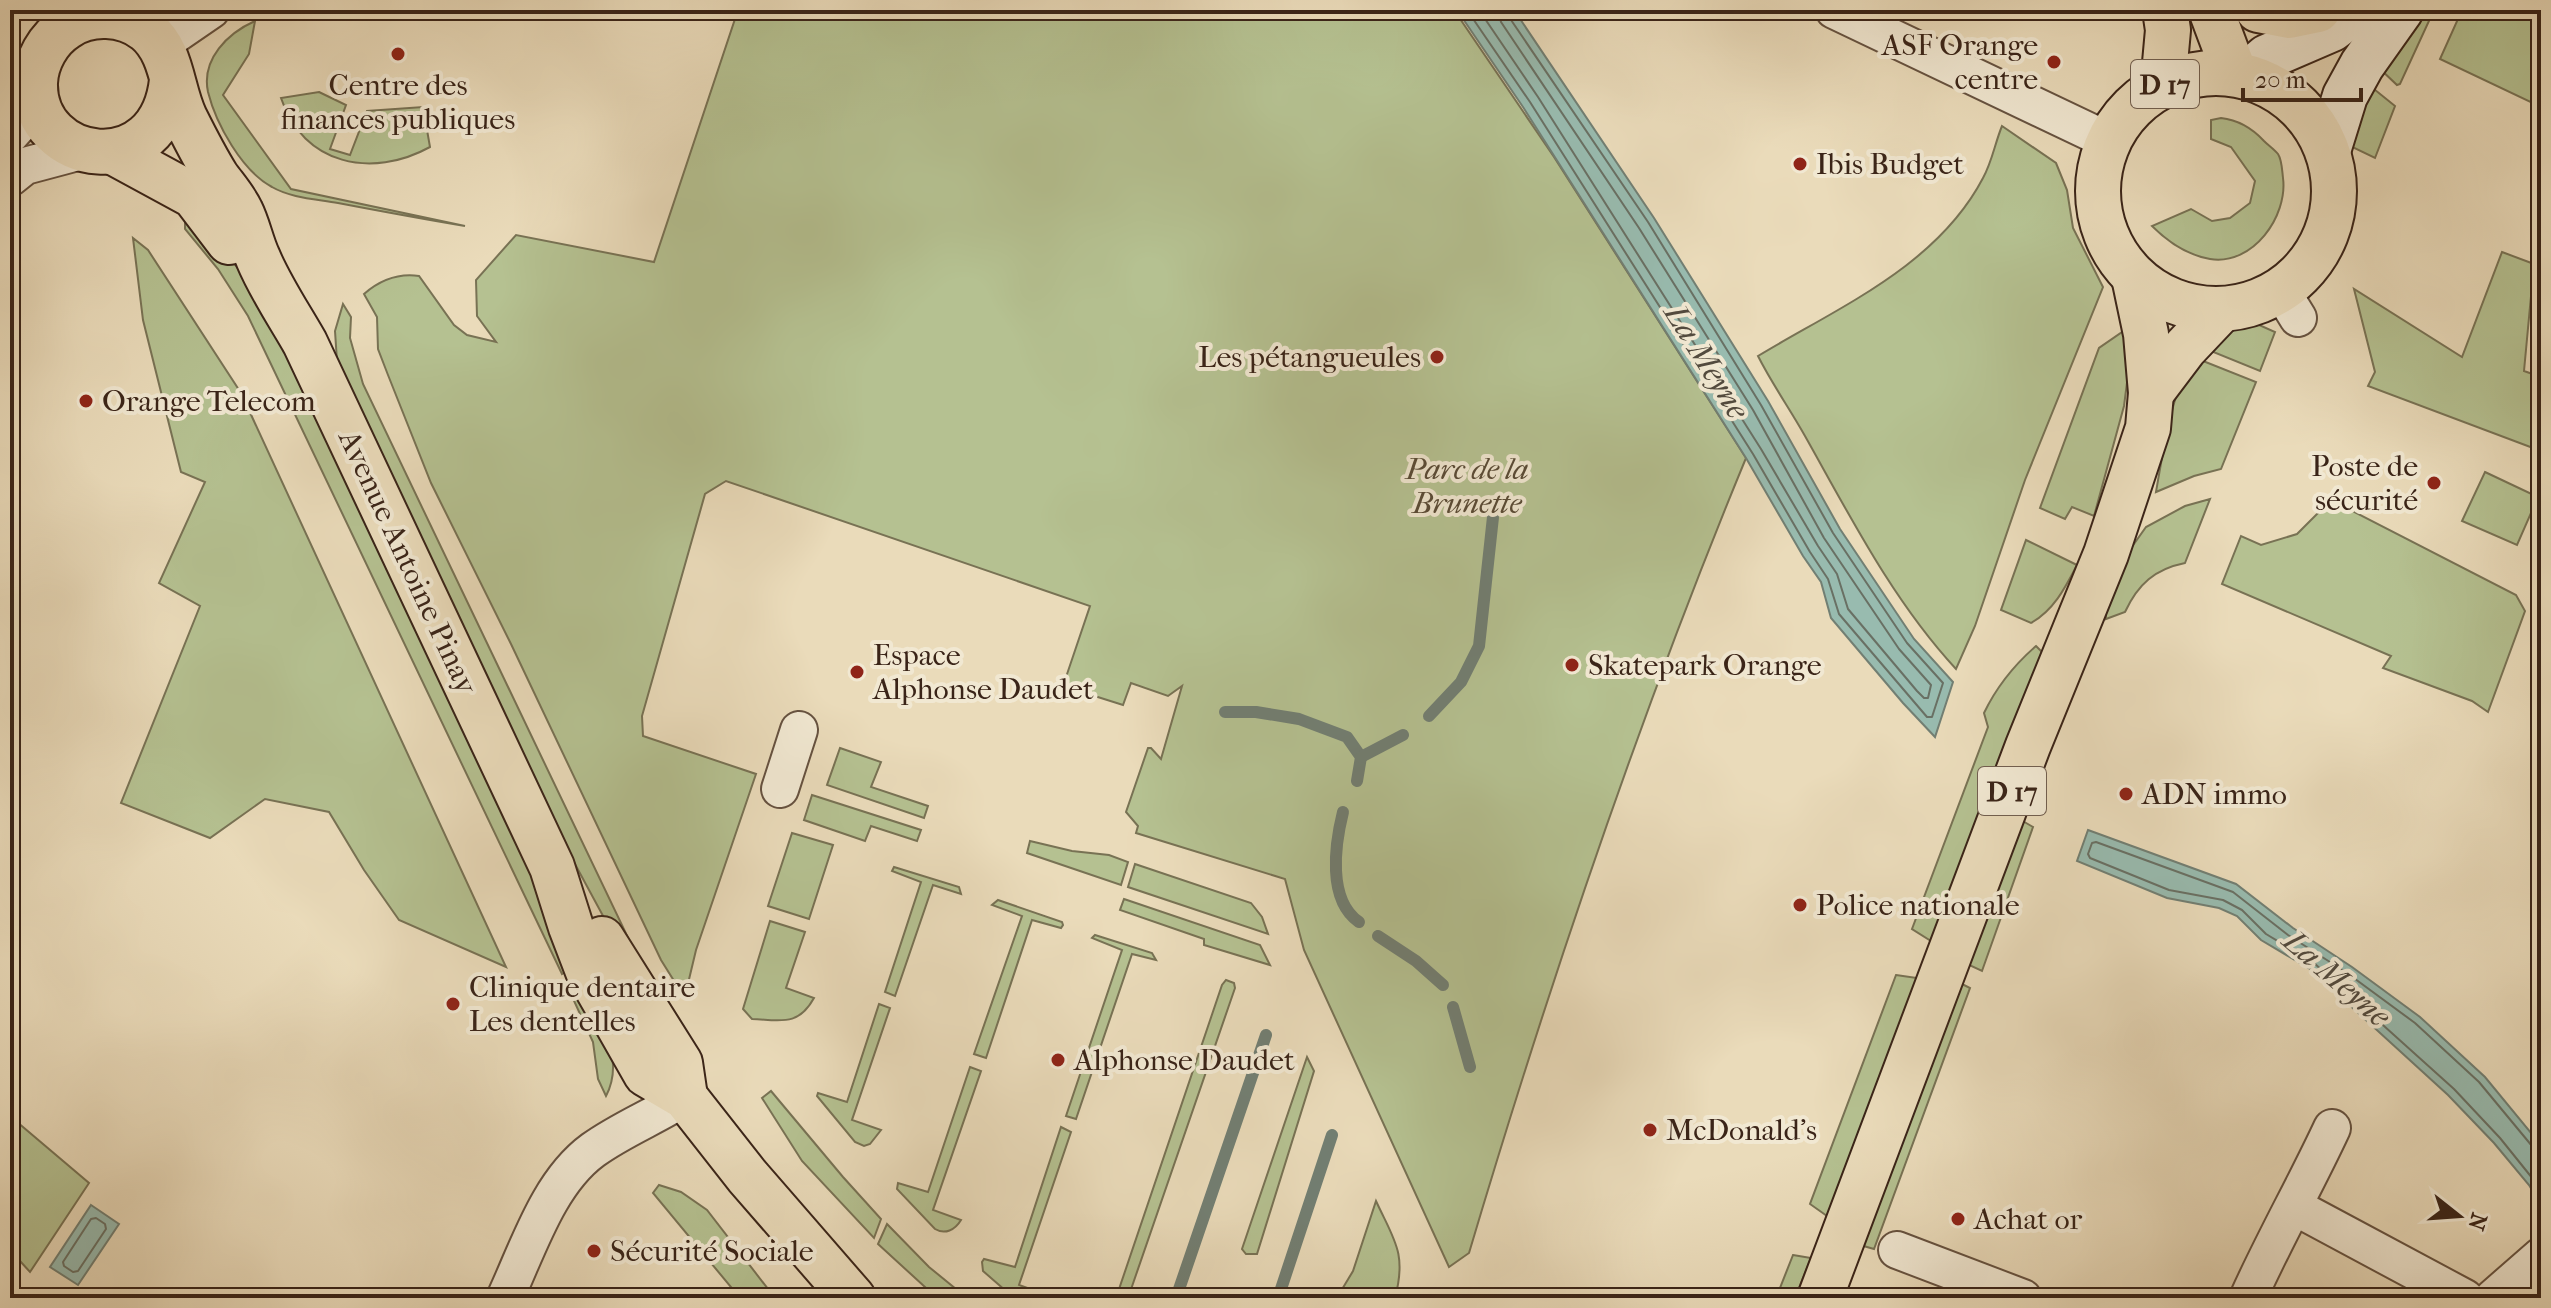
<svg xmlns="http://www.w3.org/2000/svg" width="2551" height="1308" font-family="'IM FELL French Canon',serif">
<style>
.green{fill:#b5c191;stroke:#787254;stroke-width:2}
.water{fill:#98bbaf;stroke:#727f73;stroke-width:2}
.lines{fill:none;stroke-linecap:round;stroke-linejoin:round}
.shore{stroke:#697064;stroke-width:2}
.stream{stroke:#727f73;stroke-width:12}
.street-casing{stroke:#665240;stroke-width:40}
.secondary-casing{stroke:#3a2418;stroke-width:48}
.primary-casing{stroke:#3a2418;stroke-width:48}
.highway-casing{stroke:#3a2418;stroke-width:48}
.street{stroke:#f1e8d2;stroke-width:36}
.secondary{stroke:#f1e8d2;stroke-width:44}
.primary{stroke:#eadbba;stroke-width:44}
.highway{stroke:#eadbba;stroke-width:44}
.poi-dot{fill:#8f2418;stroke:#f1e8d2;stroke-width:3}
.labels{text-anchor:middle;stroke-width:8;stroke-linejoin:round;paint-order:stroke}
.shield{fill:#f1e8d2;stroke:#715f50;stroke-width:2}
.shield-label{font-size:28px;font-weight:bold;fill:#3a2418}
.poi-label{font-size:30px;fill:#3a2418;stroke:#f1e8d2;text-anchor:start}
.park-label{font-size:30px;font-style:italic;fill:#594b36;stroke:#f1e8d2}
.street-label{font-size:30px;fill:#3a2418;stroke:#f1e8d2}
.water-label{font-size:32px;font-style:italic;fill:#524a3e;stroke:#f1e8d2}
</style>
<rect width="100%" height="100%" fill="#eadbba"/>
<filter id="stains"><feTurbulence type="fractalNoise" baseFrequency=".0025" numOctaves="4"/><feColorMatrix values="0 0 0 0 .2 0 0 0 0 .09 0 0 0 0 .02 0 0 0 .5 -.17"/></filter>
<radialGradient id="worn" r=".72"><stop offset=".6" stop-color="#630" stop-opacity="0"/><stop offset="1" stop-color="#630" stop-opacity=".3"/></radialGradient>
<!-- green -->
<g class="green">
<path d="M738,10h716l100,147 192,301c-107,259 -197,526 -277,795l-20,14 -145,-317 -19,-71 -149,-46 2,-7 -12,-14 22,-64h3l10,11 21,-73 -14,10 -37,-13 -8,22 -60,-19 27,-80 -364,-125 -21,13 -63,222 1,20 113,38 -60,176 -10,42h-5l-20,-32 -150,-316 -80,-161 -43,-108 -10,-26 -1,-32 -13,-23c15,-13 34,-21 55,-18l35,49 13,10 29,7 -19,-26 -1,-36 40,-45 138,27z"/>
<path d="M2415,10h19l-34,74 -3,1 -21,-20z"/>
<path d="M2462,10h79v97l-101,-48z"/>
<path d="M255,21l-6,33 -26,41 68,94 174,37c-42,-7 -85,-15 -127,-23 -22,-4 -47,-5 -66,-16 -30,-16 -56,-63 -64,-95 -7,-33 20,-59 47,-71z"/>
<path d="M2364,81l31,25 -20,52 -29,-14z"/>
<path d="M319,92l27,13 -16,44 20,6 17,-44 56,-4 7,40c-58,32 -127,18 -149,-49z"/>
<path d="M2221,118c18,2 31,10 43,23 4,4 10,8 14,13 4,6 4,16 5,24 5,38 -30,88 -73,81 -23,-4 -42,-17 -58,-33l39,-17 21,12 18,-3 20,-15 5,-22 -24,-34 -20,-8v-19z"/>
<path d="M2002,126l54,37 11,27 6,38 30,59 -78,193 -50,146 -19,43c-63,-68 -106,-153 -151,-233 -15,-27 -33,-52 -47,-80 81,-49 179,-90 225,-178 9,-16 12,-35 19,-52z"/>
<path d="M185,220l25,12 33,43 30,52 303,638 -14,9 -314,-658 -30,-47 -33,-40z"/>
<path d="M133,238l15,12 93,143 265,574 -107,-47 -35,-50 -35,-58 -64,-13 -55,39 -89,-35 79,-197 -41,-23 46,-101 -24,-10 -38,-152z"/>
<path d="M2502,252l32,12 -10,107 17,6v74l-173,-65 7,-14 -21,-83 108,68z"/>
<path d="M343,304l8,13 -1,21 13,46 269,562 -10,5 -53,-98 -232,-492 -2,-30z"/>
<path d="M2243,323l14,1 18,8 -15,39 -59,-24 18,-15z"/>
<path d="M2128,328v47l-4,31 -30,110 -22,-9 -7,12 -25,-11 59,-160z"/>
<path d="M2193,357l63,25 -35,87 -27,7 -38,16c7,-40 16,-102 37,-135z"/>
<path d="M2485,472l53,25 -21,48 -55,-24z"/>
<path d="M2210,499l-25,64c-30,6 -47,21 -60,49l-19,7v-21l23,-47 17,-24 39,-21z"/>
<path d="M2331,500l185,95 9,16 -37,101 -16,-11 -89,-33 8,-12 -169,-72 19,-48 20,9 36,-11z"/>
<path d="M2026,540l51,25c-12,23 -23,45 -46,58l-30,-13z"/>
<path d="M2036,646l6,6 -111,289 -19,-12 76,-202 -4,-14c13,-27 29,-47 52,-67z"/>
<path d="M840,748l41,14 -10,25 57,19 -4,12 -97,-33z"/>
<path d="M812,795l109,35 -4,11 -46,-15 -6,15 -61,-21z"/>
<path d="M2021,820l12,7 -51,144 -15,-7z"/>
<path d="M792,833l41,12 -24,74 -41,-13z"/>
<path d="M1030,841l42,10 37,4 19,7 -7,23 -94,-32z"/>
<path d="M1135,864l116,39 11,14 6,17 -140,-47z"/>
<path d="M894,867l65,20 2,7 -28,-9 -38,111 -10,-4 36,-110 -29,-11z"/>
<path d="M1124,899l136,46 10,20 -66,-20v-6l-84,-29z"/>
<path d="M998,900l64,22 1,3 -2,3 -29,-8 -46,138 -12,-4 48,-138 -30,-11z"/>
<path d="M770,921l35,11 -19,56 28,10c-16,29 -34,22 -62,21l-9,-10z"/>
<path d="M1095,935l57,18 4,7 -24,-6 -56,165 -10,-3 56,-166 -30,-12z"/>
<path d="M1896,975l21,3 -90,238 -17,-12z"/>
<path d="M1226,980l8,3 1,5 -107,310h-12l106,-313z"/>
<path d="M585,981c14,36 41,78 21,115l-8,-17 -5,-37 -24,-52z"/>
<path d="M1960,983l10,5 -96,261 -14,-4z"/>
<path d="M879,1004l11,4 -38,112 29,10 -11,14 -6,2 -9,-4 -38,-46 1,-3 29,9z"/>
<path d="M1307,1057l7,14 -57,183h-11l-4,-5z"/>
<path d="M970,1067l11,4 -48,139 28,10c-6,10 -16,15 -26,9l-38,-40 1,-6 30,9z"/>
<path d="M771,1091l72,86 38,42 -7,19 -72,-77 -40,-63z"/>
<path d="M10,1116l79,67 -59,89 -20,-22z"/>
<path d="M1061,1127l10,5 -52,153 28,10 -2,3h-31l-31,-27 -1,-9 2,-3 31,8z"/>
<path d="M659,1185l22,7 26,18 68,88h-35l-87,-105z"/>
<path d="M1376,1201c18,39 31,52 19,97h-38l-16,-7 12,-20z"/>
<path d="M887,1224l42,43 38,31h-30l-59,-54z"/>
<path d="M1793,1255l18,3 -16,40h-19z"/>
</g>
<!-- water -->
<g class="water">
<path d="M1457,10h57l140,208 114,183 72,128 74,110 39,43 -18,55 -32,-34 -72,-85 -10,-36 -18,-26 -57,-98 -223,-351z"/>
<path d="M2088,830l148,54 57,44 59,39 68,50 65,60 56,68v60l-12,-20 -35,-42 -46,-48 -138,-126 -49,-29 -24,-24 -18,-8 -52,-10 -90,-37z"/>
<path d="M91,1205l28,19 -41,61 -28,-18z"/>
</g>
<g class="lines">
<!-- shore -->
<g class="shore">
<path d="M1467,10l63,92 223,352 57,98 18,27 11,35 88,103h5l11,-34 -36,-40 -74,-110 -72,-128 -113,-183 -139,-205 -1,-7"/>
<path d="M1479,10l59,87 223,352 57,97 19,28 11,35 69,82 7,7h4l3,-13 -32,-36 -75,-111 -71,-128 -114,-182 -138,-206 -3,-12"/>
<path d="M2541,1149l-9,-3 -53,-64 -64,-59 -68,-50 -59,-38 -55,-43 -137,-50 -4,1 -4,11 2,4 79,32 54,10 19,10 24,24 48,29 140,126 46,49 41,51"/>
<path d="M96,1218l9,6 1,5 -28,42 -5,1 -9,-6 -1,-4 28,-43z"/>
</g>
<!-- stream -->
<g class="stream">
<path d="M1225,712h31l43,7 48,18 14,20 -4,24"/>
<path d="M1429,716l32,-34 18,-36 14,-129"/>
<path d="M1361,757l42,-22"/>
<path d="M1343,812c-8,32 -16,88 16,110"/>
<path d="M1378,936l38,25 27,24"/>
<path d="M1453,1007l17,60"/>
<path d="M1176,1298l90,-263"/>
<path d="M1278,1298l54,-163"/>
</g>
<!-- street casing -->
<g class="street-casing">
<g id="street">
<path d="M1834,10l275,131"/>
<path d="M160,45l51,-35"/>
<path d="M10,135l28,-31"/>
<path d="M10,178l15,-12 60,-16"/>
<path d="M2278,292l12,13 8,13"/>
<path d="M780,789l19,-59"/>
<path d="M2295,1207l170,91"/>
<path d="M1897,1250l126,48"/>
<path d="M505,1298c23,-49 43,-115 88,-148 29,-21 63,-34 92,-53"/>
<path d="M2248,1298c26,-58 57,-112 84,-170"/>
<path d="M2493,1298l48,-42"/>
</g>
</g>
<!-- secondary casing -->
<g class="secondary-casing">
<g id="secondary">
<path d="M2245,76l22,-19 65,-28 25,-19"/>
<path d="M2328,151l17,-55 17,-31 39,-55"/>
</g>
</g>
<!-- primary casing -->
<g class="primary-casing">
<g id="primary">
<circle cx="2216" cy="191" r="118"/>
<path d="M172,80c-11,105 -139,85 -137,3 1,-22 13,-44 32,-56 23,-16 57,-14 79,3 27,22 25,59 39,88 10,20 20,40 32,59 8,11 18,22 24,35 7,14 10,31 17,46 12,29 31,57 47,85l247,524 19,60 18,47 57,100 39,23 62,79 106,122"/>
<path d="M113,152l81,44 35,46"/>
<path d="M2151,393l34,-45 36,-38"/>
<path d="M602,939l78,124 5,34"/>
<path d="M1820,1298l208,-552 78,-192 42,-126 3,-35 -5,-59 -12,-57"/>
</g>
</g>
<!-- highway casing -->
<g class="highway-casing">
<g id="highway">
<path d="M2211,10l24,64"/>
<path d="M2258,10l31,6 29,-6"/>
<path d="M2163,85l5,-55 -3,-20"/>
</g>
</g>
<!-- street -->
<use href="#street" class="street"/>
<!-- secondary -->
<use href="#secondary" class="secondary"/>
<!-- primary -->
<use href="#primary" class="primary"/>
<!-- highway -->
<use href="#highway" class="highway"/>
</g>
<!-- markers -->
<g class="poi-dot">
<circle cx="398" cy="54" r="8"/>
<circle cx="2054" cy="62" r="8"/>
<circle cx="1800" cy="164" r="8"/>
<circle cx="1437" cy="357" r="8"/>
<circle cx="86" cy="401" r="8"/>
<circle cx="2434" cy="483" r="8"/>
<circle cx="1572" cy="665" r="8"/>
<circle cx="857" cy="672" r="8"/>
<circle cx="2126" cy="794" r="8"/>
<circle cx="1800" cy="905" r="8"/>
<circle cx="453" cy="1004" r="8"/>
<circle cx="1058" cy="1060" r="8"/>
<circle cx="1650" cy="1130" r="8"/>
<circle cx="1958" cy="1219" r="8"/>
<circle cx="594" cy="1251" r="8"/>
</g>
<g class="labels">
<!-- shield labels -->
<g class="shield">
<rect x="2131" y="60" width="68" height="48" rx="6"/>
<rect x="1978" y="767" width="68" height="48" rx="6"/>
</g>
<g class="shield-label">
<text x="2165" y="94">D 17</text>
<text x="2012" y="801">D 17</text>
</g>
<!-- poi labels -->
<g class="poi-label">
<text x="2038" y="55" text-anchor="end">ASF Orange<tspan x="2038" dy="34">centre</tspan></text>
<text x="398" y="95" text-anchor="middle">Centre des<tspan x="398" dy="34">finances publiques</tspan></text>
<text x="1816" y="174">Ibis Budget</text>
<text x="1421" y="367" text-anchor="end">Les pétangueules</text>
<text x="102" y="411">Orange Telecom</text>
<text x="2418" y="476" text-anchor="end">Poste de<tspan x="2418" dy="34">sécurité</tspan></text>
<text x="873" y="665">Espace<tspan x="873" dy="34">Alphonse Daudet</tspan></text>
<text x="1588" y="675">Skatepark Orange</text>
<text x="2142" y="804">ADN immo</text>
<text x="1816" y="915">Police nationale</text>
<text x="469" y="997">Clinique dentaire<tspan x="469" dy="34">Les dentelles</tspan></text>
<text x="1074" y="1070">Alphonse Daudet</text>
<text x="1666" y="1140">McDonald's</text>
<text x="1974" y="1229">Achat or</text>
<text x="610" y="1261">Sécurité Sociale</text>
</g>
<!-- park labels -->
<g class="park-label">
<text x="1467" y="479">Parc de la<tspan x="1467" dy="34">Brunette</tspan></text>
</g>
<!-- street labels -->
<g class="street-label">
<text transform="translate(408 562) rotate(65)" y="10">Avenue Antoine Pinay</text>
</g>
<!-- water labels -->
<g class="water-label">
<text transform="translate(1707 361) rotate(58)" y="11">La Meyne</text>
<text transform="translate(2337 978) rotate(41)" y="11">La Meyne</text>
</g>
</g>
<!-- margin -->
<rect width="2551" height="1308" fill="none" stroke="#eadbba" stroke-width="40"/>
<rect x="12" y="12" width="2527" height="1284" fill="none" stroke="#3a2418" stroke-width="4"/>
<rect x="20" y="20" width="2511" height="1268" fill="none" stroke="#3a2418" stroke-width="2"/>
<!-- north arrow -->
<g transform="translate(2459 1216) rotate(107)" stroke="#f1e8d2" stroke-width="6" paint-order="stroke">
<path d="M0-6L14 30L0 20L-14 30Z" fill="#3a2418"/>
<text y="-12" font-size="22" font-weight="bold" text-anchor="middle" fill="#3a2418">N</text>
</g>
<!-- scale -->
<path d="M2243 88v12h118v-12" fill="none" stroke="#3a2418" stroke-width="4"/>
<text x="2255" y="88" font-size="24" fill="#3a2418" stroke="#f1e8d2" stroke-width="6" paint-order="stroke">20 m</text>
<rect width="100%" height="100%" filter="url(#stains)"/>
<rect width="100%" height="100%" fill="url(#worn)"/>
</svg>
